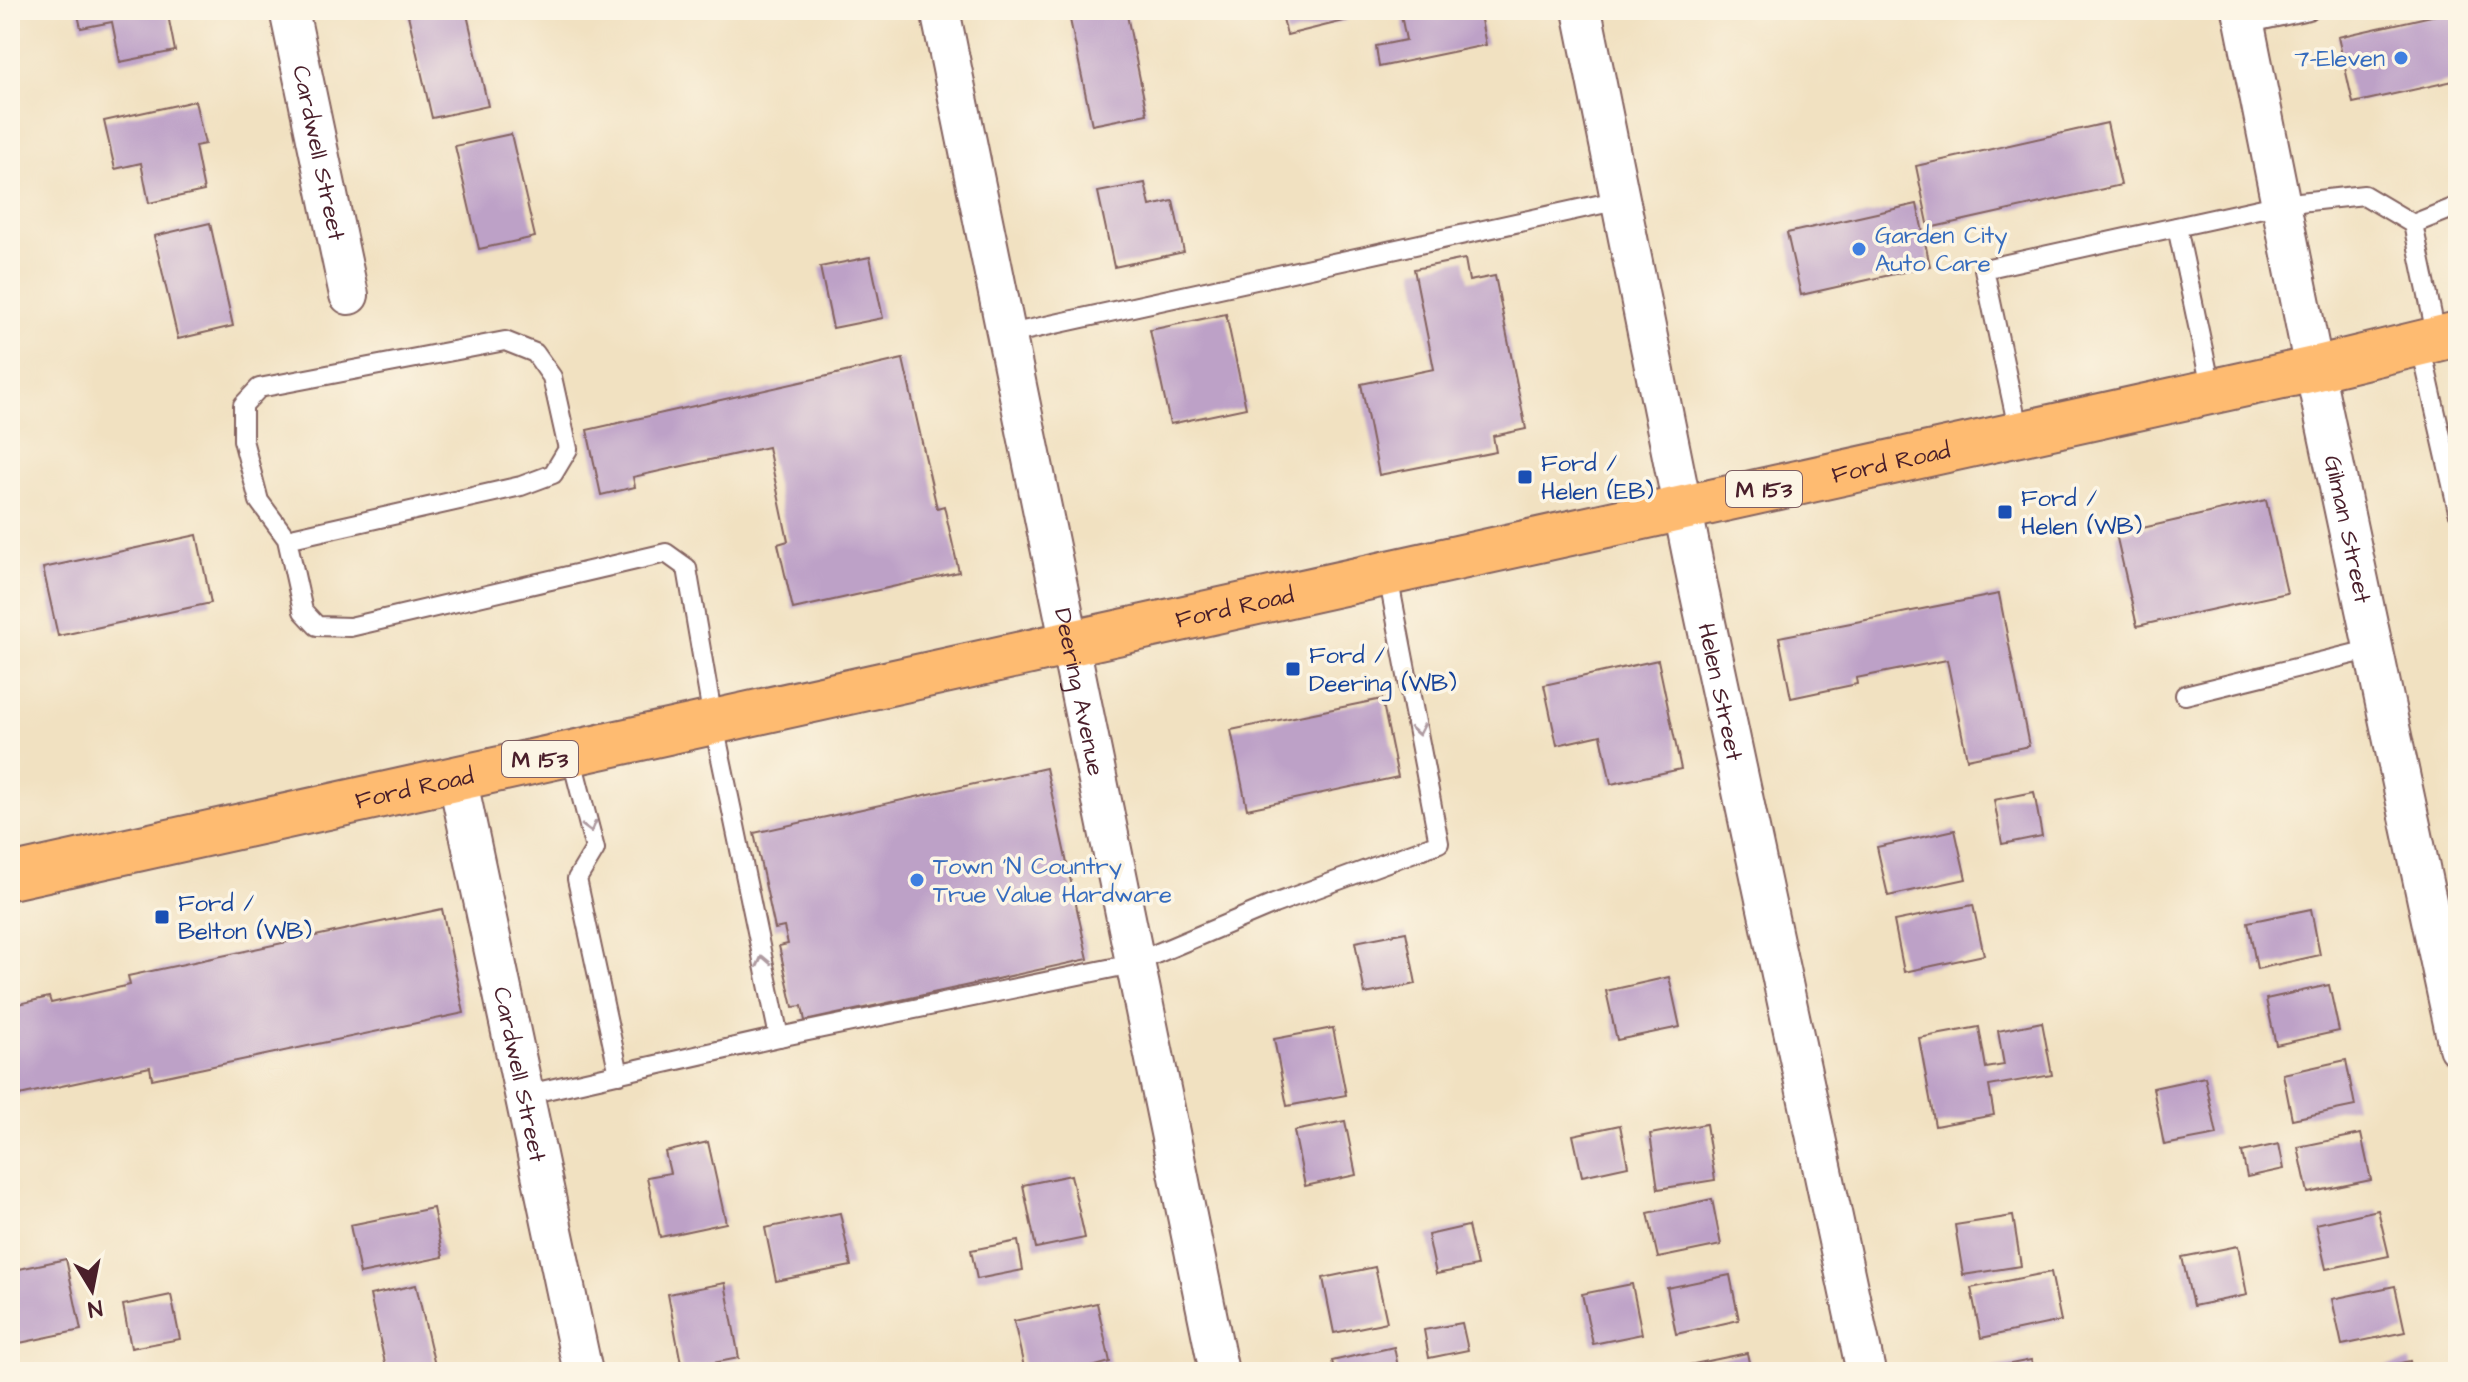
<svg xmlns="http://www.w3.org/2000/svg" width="2468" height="1382" font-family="'Architects Daughter',sans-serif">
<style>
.building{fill:#bda1c7}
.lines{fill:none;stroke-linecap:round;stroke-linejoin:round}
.service-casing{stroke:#846360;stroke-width:22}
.minor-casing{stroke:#846360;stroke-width:42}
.primary-casing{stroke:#846360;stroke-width:48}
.service{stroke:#fff;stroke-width:18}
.minor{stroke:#fff;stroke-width:38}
.primary{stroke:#febb71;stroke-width:44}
.oneway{stroke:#ae9aa0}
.shop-dot{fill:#3f7fe0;stroke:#fcf5e5;stroke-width:3}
.transit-dot{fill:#1a4fb4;stroke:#fcf5e5;stroke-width:3}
.labels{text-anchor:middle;stroke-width:7;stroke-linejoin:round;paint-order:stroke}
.shield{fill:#fcf5e5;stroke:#7f5f63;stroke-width:2}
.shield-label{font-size:22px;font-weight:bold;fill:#4a1f2b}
.shop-label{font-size:24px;fill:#366cbe;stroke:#fcf5e5;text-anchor:start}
.street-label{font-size:24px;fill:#4a1f2b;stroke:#fcf5e5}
.transit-label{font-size:24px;fill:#164399;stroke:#fcf5e5;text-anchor:start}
</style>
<rect width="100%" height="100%" fill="#fcf5e5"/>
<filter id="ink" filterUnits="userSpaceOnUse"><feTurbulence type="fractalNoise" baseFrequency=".0125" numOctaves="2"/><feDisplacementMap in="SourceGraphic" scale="16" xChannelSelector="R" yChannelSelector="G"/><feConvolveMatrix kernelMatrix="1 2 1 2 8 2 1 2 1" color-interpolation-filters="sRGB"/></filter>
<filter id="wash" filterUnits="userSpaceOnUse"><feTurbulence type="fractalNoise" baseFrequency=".006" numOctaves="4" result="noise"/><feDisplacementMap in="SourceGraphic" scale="32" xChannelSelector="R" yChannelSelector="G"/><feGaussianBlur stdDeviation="1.8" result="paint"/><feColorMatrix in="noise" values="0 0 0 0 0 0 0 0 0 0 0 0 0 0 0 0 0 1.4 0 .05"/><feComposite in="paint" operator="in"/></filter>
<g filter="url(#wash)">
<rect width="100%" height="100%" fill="#f1e1c1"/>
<g id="blocks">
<!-- building -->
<g class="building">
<path d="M77,10h90l8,41 -55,11 -8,-40 -31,6z"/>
<path d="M431,10h35l22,96 -56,12 -24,-103z"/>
<path d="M1068,10h58l21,104 -55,11z"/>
<path d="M1281,10h64l3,10 -61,15z"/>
<path d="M1400,10h79l7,35 -107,22 -3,-21 30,-6z"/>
<path d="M2458,10v70l-105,23 -15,-66z"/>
<path d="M195,101l10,43 -10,2 9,45 -55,12 -8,-40 -26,6 -11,-48z"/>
<path d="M2107,123l14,62 -192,43 -13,-62z"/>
<path d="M511,134l24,103 -56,12 -24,-103z"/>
<path d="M1145,183l5,23 23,-5 11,51 -70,15 -16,-75z"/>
<path d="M1917,204l13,62 -129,29 -14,-62z"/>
<path d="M210,223l23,103 -55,13 -24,-103z"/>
<path d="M870,257l13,61 -50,10 -13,-61z"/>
<path d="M1465,259l4,22 26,-5 31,153 -33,7 3,16 -117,23 -18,-91 73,-15 -20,-100z"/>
<path d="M1226,314l20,94 -76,16 -20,-94z"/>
<path d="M903,359l34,149 7,-2 15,66 -166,37 -15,-65 10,-3 -20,-94 -135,30 2,10 -34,8 -14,-65z"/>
<path d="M2266,500l21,93 -150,33 -21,-92z"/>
<path d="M197,535l14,68 -153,33 -15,-68z"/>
<path d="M1999,594l30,152 -62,13 -20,-99 -91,18 1,6 -66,14 -12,-61z"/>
<path d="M1658,660l23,109 -70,15 -10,-49 -44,10 -13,-60z"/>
<path d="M1382,699l16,78 -151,32 -16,-79z"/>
<path d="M1046,768l42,191 -283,62 -3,-15 -9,1 -14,-61 9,-2 -4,-17 -9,2 -21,-96z"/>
<path d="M2034,792l8,44 -40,8 -8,-44z"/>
<path d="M1955,830l11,49 -78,17 -11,-49z"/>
<path d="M1973,905l11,50 -80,17 -10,-51z"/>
<path d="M442,909l22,104 -312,66 -2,-12 -140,30v-91l39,-9 2,6 79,-18 -2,-9z"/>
<path d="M2311,909l9,46 -63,14 -9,-47z"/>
<path d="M1406,932l10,52 -51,10 -10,-52z"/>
<path d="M1669,977l11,50 -63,13 -11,-49z"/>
<path d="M2329,985l10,46 -63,14 -10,-46z"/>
<path d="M2042,1022l10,53 -63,11 5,29 -59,11 -16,-88 60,-11 7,41 18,-3 -6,-34z"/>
<path d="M1333,1028l13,67 -59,11 -13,-67z"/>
<path d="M2346,1060l9,46 -63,13 -9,-45z"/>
<path d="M2205,1077l12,58 -53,10 -11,-57z"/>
<path d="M1345,1121l11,54 -51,11 -11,-55z"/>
<path d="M1706,1124l9,56 -57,9 -8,-55z"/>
<path d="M1620,1125l8,41 -46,10 -9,-41z"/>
<path d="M2361,1134l10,46 -63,13 -10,-46z"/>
<path d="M708,1142l18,81 -66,14 -13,-60 23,-4 -5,-21z"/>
<path d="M2279,1144l5,25 -37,8 -5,-25z"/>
<path d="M1071,1175l14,63 -49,10 -13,-63z"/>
<path d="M1712,1199l9,46 -63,13 -10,-45z"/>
<path d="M433,1208l10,49 -83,17 -10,-49z"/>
<path d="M2378,1210l11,46 -63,13 -10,-45z"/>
<path d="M840,1213l11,53 -75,15 -11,-53z"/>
<path d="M2013,1216l8,50 -58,9 -8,-50z"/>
<path d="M1468,1226l9,40 -41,8 -8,-39z"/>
<path d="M1018,1241l5,29 -46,9 -6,-29z"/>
<path d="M2238,1246l9,49 -54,11 -11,-49z"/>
<path d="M66,1259l15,71 -66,14 -5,-23v-50z"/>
<path d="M1375,1267l12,55 -53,11 -11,-55z"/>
<path d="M2051,1272l10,49 -80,17 -10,-50z"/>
<path d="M1730,1275l9,45 -63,14 -9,-46z"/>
<path d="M725,1283l14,75 -57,11 -14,-75z"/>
<path d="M1632,1284l10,50 -49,10 -11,-50z"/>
<path d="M416,1285l20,85 5,-2 1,4h-55l-17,-77z"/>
<path d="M2395,1286l10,46 -63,13 -10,-46z"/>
<path d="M171,1295l9,44 -49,9 -8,-43z"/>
<path d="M1097,1303l13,59 -36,10h-49l-11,-51z"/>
<path d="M1462,1323l6,27 -39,8 -5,-28z"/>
<path d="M1394,1347l5,25h-64l-3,-11z"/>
<path d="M1747,1353l4,19h-66l-1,-6z"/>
<path d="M2031,1360l3,12h-48v-3z"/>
<path d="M1648,1361l3,11h-52v-1z"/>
<path d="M2410,1361l2,11h-49v-1z"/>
</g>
</g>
</g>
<g filter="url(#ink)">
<use href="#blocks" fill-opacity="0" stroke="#846360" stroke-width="2"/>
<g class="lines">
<!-- service casing -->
<g class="service-casing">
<g id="service">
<path d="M2245,24l64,-14"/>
<path d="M2413,224l45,-18"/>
<path d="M2177,227l35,165"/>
<path d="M1005,335l615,-135"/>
<path d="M2420,343l38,168"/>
<path d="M2019,433l-35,-164 297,-65 83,-9 49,29 24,115"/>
<path d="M287,539l234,-53 32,-12 15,-25 -16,-72 -17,-24 -30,-12 -246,47 -16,17v35l16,61 28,38 16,72 14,15 33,1 316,-74 21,15 26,152 66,317"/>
<path d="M2185,695l188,-46"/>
<path d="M570,752l25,97 -18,30 42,195"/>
<path d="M524,1095l255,-58 353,-73 142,-60 165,-61 -52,-272"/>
</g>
</g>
<!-- minor casing -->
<g class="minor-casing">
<g id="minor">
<path id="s1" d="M289,10l60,285"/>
<path id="s2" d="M940,10l279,1362"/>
<path id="s3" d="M1582,10l117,580 167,782"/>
<path id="s4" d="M2242,10l72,359 144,678"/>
<path id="s5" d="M457,777l126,595"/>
</g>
</g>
<!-- primary casing -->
<g class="primary-casing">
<g id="primary">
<path id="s6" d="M10,877l2304,-508 144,-35"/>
</g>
</g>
<!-- service -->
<use href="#service" class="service"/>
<!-- minor -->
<use href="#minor" class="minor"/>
<!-- primary -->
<use href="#primary" class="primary"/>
</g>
<!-- one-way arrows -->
<defs><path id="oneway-chevron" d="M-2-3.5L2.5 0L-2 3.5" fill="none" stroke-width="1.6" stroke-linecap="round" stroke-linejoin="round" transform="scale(2)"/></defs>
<g class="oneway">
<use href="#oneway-chevron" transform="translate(1418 730) rotate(79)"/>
<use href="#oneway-chevron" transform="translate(590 827) rotate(75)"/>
<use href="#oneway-chevron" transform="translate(763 961) rotate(-102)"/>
</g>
</g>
<!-- markers -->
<g class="shop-dot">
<circle cx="2401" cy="58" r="8"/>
<circle cx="1859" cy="249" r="8"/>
<circle cx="917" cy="880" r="8"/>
</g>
<g class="transit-dot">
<rect x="1517" y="469" width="16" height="16" rx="4"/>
<rect x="1997" y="504" width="16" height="16" rx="4"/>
<rect x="1285" y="661" width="16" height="16" rx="4"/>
<rect x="154" y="909" width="16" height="16" rx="4"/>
</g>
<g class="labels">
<!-- shield labels -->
<g class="shield">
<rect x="1726" y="471" width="76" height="36" rx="6"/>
<rect x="502" y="741" width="76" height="36" rx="6"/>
</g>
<g class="shield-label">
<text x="1764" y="497">M 153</text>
<text x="540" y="767">M 153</text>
</g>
<!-- shop labels -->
<g class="shop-label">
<text x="2385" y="66" text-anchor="end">7-Eleven</text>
<text x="1875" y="243">Garden City<tspan x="1875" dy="28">Auto Care</tspan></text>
<text x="933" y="874">Town 'N Country<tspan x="933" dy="28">True Value Hardware</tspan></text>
</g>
<!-- street labels -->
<g class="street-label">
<text dy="8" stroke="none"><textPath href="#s1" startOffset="146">Cardwell Street</textPath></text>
<text dy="8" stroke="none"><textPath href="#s6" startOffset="1926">Ford Road</textPath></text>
<text dy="8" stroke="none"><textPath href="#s4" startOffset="530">Gilman Street</textPath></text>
<text dy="8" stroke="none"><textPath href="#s6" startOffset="1254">Ford Road</textPath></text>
<text dy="8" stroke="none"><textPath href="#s2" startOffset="696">Deering Avenue</textPath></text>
<text dy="8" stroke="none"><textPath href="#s3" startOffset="696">Helen Street</textPath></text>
<text dy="8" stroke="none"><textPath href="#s6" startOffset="414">Ford Road</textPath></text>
<text dy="8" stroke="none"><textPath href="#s5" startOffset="304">Cardwell Street</textPath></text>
</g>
<!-- transit labels -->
<g class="transit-label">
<text x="1541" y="471">Ford /<tspan x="1541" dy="28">Helen (EB)</tspan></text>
<text x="2021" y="506">Ford /<tspan x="2021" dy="28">Helen (WB)</tspan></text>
<text x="1309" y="663">Ford /<tspan x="1309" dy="28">Deering (WB)</tspan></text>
<text x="178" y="911">Ford /<tspan x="178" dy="28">Belton (WB)</tspan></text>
</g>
</g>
<!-- margin -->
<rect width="2468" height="1382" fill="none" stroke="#fcf5e5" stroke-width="40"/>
<!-- north arrow -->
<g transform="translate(92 1290) rotate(170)" stroke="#fcf5e5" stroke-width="6" paint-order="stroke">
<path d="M0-6L14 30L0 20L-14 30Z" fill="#4a1f2b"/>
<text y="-12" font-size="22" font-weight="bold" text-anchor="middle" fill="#4a1f2b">N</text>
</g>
</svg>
